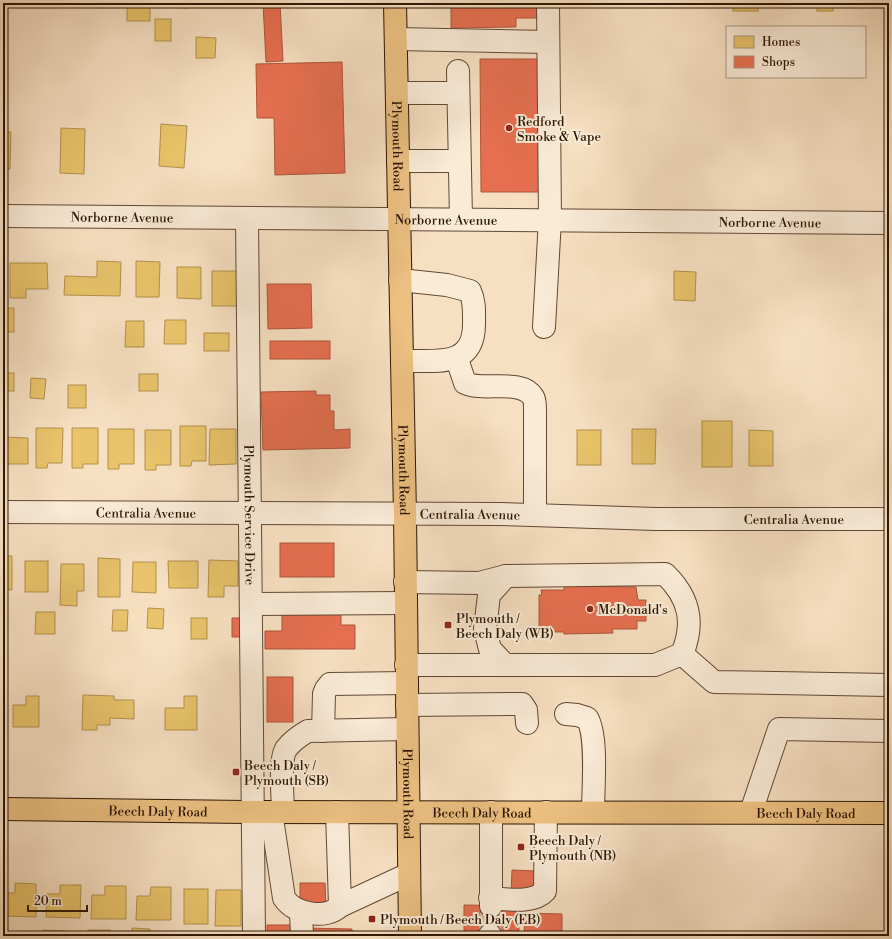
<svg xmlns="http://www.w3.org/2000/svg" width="892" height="939" font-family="'Libre Bodoni',serif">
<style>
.homes{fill:#e9c46a;stroke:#b1904c}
.shops{fill:#e76f51;stroke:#af543a}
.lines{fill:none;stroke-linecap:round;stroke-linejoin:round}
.minor-tunnel{stroke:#cfb89c;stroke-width:22;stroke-dasharray:22 11;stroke-linecap:butt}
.minor-casing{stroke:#604834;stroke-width:24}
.major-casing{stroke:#2d1605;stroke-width:24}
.minor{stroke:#faebd7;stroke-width:22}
.major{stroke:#ecc081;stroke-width:22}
.poi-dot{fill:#8f2418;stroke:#faebd7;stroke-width:1.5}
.labels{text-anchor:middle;stroke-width:4;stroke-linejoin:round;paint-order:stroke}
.poi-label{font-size:13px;fill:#2d1605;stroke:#faebd7;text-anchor:start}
.street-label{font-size:13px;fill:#2d1605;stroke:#faebd7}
</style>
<rect width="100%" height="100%" fill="#f7e0c2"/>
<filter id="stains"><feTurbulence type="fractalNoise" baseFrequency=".005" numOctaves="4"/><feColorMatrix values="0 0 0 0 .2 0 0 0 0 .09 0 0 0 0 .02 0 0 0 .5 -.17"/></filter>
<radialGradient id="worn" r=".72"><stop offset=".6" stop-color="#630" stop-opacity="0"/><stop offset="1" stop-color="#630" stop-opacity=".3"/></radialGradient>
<!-- homes -->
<g class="homes">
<rect x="127" y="3" width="23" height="18"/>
<path d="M167,3h22l-1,5 -21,-1z"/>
<rect x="208" y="3" width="23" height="3"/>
<rect x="733" y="3" width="25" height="8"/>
<rect x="817" y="3" width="16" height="8"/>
<rect x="155" y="19" width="16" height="22"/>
<path d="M196,37l20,1 -1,20h-19z"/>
<path d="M161,124l26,2 -3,42 -25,-2z"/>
<path d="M61,128l24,1 -1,45 -24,-1z"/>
<path d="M3,132h8l-1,37 -7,-1z"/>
<path d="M97,261l24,1 -1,34 -56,-1 1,-19 32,1z"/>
<path d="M136,261l24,1 -1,35h-23z"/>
<path d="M10,263h37l1,26h-22v9h-16z"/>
<path d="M177,267h24v32l-24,-1z"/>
<rect x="212" y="271" width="26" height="35"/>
<path d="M674,271l22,1 -1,29 -21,-1z"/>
<rect x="3" y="308" width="11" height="24"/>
<path d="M165,320h21v24h-22z"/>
<path d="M126,321h18v26h-19z"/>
<rect x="204" y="333" width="25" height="18"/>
<rect x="3" y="373" width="11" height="18"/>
<rect x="139" y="374" width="19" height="17"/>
<path d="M31,378l15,1 -2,20 -14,-1z"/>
<rect x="68" y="385" width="18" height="23"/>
<rect x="702" y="421" width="30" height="46"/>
<path d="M180,426h26v35h-14l-1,5h-11z"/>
<path d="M36,428h27l-1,35h-14l-1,5h-11z"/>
<path d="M72,428h26v36h-15v4h-11z"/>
<path d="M108,429h26v35h-15v5h-11z"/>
<path d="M210,429h26v35l-27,1z"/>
<path d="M632,429h24l-1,35h-23z"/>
<path d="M145,430h26v35h-15v5h-11z"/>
<rect x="577" y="430" width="24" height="35"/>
<path d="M749,430l24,1v35h-24z"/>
<path d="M3,437l25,1v26h-25z"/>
<path d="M3,556h9v34l-9,-1z"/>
<path d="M98,558l22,1v38h-22z"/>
<path d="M209,560l29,1v25h-14v11h-16z"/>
<rect x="25" y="561" width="23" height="31"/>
<path d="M168,561h30v27h-29z"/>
<path d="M133,562h23v31l-24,-1z"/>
<path d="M61,564h23v27h-7v15l-17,-1z"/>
<path d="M148,608l16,1 -1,20 -16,-1z"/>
<path d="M113,610h15l-1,21h-15z"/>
<path d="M36,612h19v22h-20z"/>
<rect x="191" y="618" width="16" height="21"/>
<path d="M83,695l31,1v4h20v19l-24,-1v7h-13v5h-15z"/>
<path d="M26,696h13v31h-26v-22h13z"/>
<path d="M184,696h13v34h-32v-22h19z"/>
<rect x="3" y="706" width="2" height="25"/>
<path d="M15,883l21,1v33l-33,-1v-23h12z"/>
<path d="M60,885h21l-1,33 -34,-1 1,-23h13z"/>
<path d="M105,886h21v33h-35l1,-24h13z"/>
<path d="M151,887h20v33h-35l1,-24h13z"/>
<rect x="184" y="889" width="24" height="35"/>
<path d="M216,890h25v36h-26z"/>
<path d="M132,928l18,1v7h-18z"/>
<path d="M43,930l23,1 -1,5h-22z"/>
<rect x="88" y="930" width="22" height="6"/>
</g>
<!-- shops -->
<g class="shops">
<path d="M263,3h17l3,58 -17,1z"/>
<path d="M451,3h89v15h-24v9l-65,1z"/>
<path d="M480,59h62l1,133h-62z"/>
<path d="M342,62l3,111 -70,2 -1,-57h-17l-1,-54z"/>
<path d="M267,284h44l1,44 -44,1z"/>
<rect x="270" y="341" width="60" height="18"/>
<path d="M316,391v4h14v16h4v19l16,-1v19l-87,2 -2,-58z"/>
<rect x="280" y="543" width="54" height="34"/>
<path d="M564,586l72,1 2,13h8v21h-9v8h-25l1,4 -49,1v-2h-21l-1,-5h-3v-32h3l-1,-5h23z"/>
<path d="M282,613h59v12h14v24h-90v-18h17z"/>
<path d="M232,618h13l-1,19h-12z"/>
<rect x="267" y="677" width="26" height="45"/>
<path d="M512,870l23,1 -1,24 -23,-1z"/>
<path d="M300,883h25l1,21h-26z"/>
<path d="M464,905l55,1v29h-55z"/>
<path d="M525,913l37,1v22h-38z"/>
<rect x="267" y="925" width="27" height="11"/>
<path d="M305,928l47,1v7h-47z"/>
</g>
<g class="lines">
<!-- minor-tunnel -->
<path class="minor-tunnel" d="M490,935l1,-29"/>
<!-- minor casing -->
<g class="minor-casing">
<g id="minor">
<path d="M396,39l152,3"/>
<path d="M458,71l3,148"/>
<path d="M397,93h61"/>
<path d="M398,161h61"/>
<path id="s1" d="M3,216l886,7"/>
<path id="s2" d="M247,218l7,718"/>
<path d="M400,280l47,5 23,6c5,11 4,21 4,33 0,45 -39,36 -72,37"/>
<path d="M544,327l6,-108 -2,-216"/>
<path d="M452,359l6,3 7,21c18,9 56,-5 68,14 2,3 2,9 2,12v106"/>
<path id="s3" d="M3,512l496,2 157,5h233"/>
<path d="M405,582l74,1 27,-7 159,-2c25,24 30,49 17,80l-27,11h-249"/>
<path d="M251,604l155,-1"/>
<path d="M682,654l32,28 175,3"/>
<path d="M505,665l-15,-16 -5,-20 4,-34 17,-19"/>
<path d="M407,705l115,-1 4,6 1,13"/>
<path d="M566,714l11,1 10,3c11,17 6,71 6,94"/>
<path d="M323,731l1,-37 2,-5 4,-5 77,-1"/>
<path d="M271,812l13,86c10,16 42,22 56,8l-3,-94"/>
<path d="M283,812c0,-14 -4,-52 3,-63 6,-8 13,-13 22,-18l99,-2"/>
<path d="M751,812l28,-83 110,2"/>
<path d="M490,898c17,1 43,6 55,-7l1,-79"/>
<path d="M340,906l69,-32"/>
<path d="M491,906v-94"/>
<path d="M301,912l1,24"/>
<path d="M490,936v-1"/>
</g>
</g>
<!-- major casing -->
<g class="major-casing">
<g id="major">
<path id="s4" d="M395,3l10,511 5,422"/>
<path id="s5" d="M3,809l244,3 642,1"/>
</g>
</g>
<!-- minor -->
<use href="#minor" class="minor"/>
<!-- major -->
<use href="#major" class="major"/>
</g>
<!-- markers -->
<g class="poi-dot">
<circle cx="509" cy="128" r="4"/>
<circle cx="590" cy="609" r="4"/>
<rect x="444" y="621" width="8" height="8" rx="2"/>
<rect x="232" y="768" width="8" height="8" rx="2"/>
<rect x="517" y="843" width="8" height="8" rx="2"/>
<rect x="368" y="915" width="8" height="8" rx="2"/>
</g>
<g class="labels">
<!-- poi labels -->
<g class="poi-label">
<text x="517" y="126">Redford<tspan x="517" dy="15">Smoke &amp; Vape</tspan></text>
<text x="598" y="614">McDonald's</text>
<text x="456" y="623">Plymouth /<tspan x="456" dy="15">Beech Daly (WB)</tspan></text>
<text x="244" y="770">Beech Daly /<tspan x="244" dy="15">Plymouth (SB)</tspan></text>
<text x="529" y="845">Beech Daly /<tspan x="529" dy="15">Plymouth (NB)</tspan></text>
<text x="380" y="924">Plymouth / Beech Daly (EB)</text>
</g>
<!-- street labels -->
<g class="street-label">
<text dy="5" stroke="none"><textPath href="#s4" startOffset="143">Plymouth Road</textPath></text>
<text dy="5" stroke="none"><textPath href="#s1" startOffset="119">Norborne Avenue</textPath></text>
<text dy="5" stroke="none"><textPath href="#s1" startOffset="443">Norborne Avenue</textPath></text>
<text dy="5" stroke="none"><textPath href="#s1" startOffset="767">Norborne Avenue</textPath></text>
<text dy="5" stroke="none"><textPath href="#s4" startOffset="467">Plymouth Road</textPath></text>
<text dy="5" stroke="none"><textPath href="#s3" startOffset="143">Centralia Avenue</textPath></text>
<text dy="5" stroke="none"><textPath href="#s2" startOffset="297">Plymouth Service Drive</textPath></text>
<text dy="5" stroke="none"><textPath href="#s3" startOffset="467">Centralia Avenue</textPath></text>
<text dy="5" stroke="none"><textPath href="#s3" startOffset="791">Centralia Avenue</textPath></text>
<text dy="5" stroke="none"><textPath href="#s4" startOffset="791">Plymouth Road</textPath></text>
<text dy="5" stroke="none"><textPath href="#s5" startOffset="155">Beech Daly Road</textPath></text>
<text dy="5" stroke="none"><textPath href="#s5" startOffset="479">Beech Daly Road</textPath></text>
<text dy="5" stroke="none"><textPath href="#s5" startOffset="803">Beech Daly Road</textPath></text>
</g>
</g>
<!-- margin -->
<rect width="892" height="939" fill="none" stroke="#f7e0c2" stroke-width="16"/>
<rect x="4" y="4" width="884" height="931" fill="none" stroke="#2d1605" stroke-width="2"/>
<rect x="8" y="8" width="876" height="923" fill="none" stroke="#2d1605"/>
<!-- legend -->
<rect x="726" y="26" width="140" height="52" fill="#faebd7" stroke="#a89683"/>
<rect x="734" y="36" width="20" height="12" fill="#e9c46a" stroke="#a89683"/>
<text x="762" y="46" font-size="12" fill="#2d1605">Homes</text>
<rect x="734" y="56" width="20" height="12" fill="#e76f51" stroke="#a89683"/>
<text x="762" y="66" font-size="12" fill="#2d1605">Shops</text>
<!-- scale -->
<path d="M28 905v6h59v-6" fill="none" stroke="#2d1605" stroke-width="2"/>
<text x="34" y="905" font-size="12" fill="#2d1605" stroke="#faebd7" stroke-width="3" paint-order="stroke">20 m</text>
<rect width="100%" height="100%" filter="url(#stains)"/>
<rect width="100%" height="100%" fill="url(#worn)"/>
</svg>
